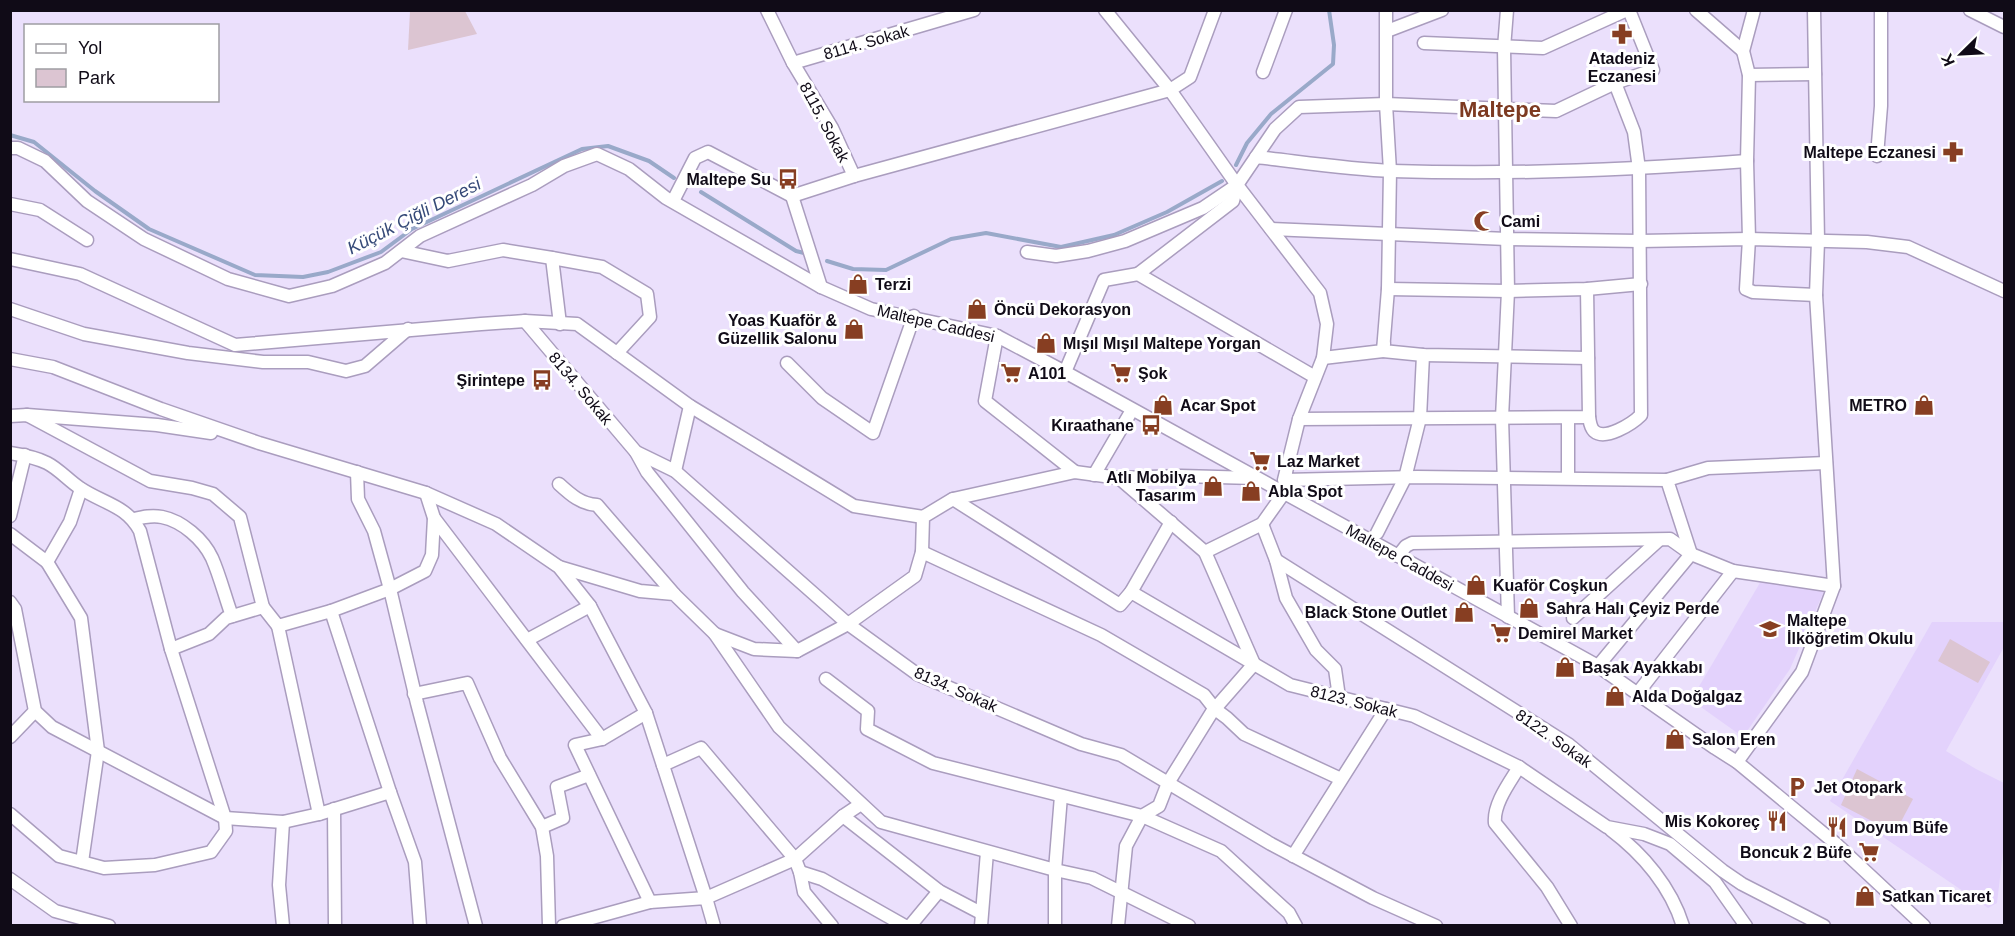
<svg xmlns="http://www.w3.org/2000/svg" width="2015" height="936" font-family="Arial,sans-serif">
<style>
.built{fill:#e3d2fc}
.green{fill:#dcc5d2}
.lines{fill:none;stroke-linecap:round;stroke-linejoin:round}
.stream{stroke:#99a9c9;stroke-width:4}
.minor-casing{stroke:#aa9dbe;stroke-width:15}
.minor{stroke:#fff;stroke-width:12}
.labels{text-anchor:middle;stroke-width:6;stroke-linejoin:round;paint-order:stroke}
.street-label{font-size:16px;fill:#100b17;stroke:#fff}
.poi-label{font-size:16px;font-weight:bold;fill:#100b17;stroke:#fff;text-anchor:start}
.water-label{font-size:18px;font-style:italic;fill:#364a78;stroke:#fff}
.district-label{font-size:22px;font-weight:bold;fill:#7d3a21;stroke:#fff}
</style>
<rect width="100%" height="100%" fill="#ebe0fc"/>
<!-- built -->
<g class="built">
<path d="M1761,581l64,8 -35,80 -47,68 -52,-37z"/>
<path d="M1932,622h72v25l-58,104 30,18 28,14v61l-7,59 -9,5 -158,-107z"/>
</g>
<!-- green -->
<g class="green">
<path d="M410,11h55l12,23 -69,16z"/>
<path d="M1950,639l40,23 -12,21 -40,-22z"/>
<path d="M1857,769l56,30 -18,34 -54,-28z"/>
</g>
<g class="lines">
<!-- stream -->
<g class="stream">
<path d="M10,135l24,7 61,49 54,38 106,46 48,2 25,-5 53,-20 31,-23 170,-80 26,-3 41,15 25,17"/>
<path d="M1236,165l11,-22 24,-29 62,-50 1,-19 -5,-35"/>
<path d="M701,192l95,59 8,2"/>
<path d="M827,261l26,8 33,1 65,-31 35,-6 75,14 53,-12 53,-23 55,-31"/>
</g>
<!-- minor casing -->
<g class="minor-casing">
<g id="minor">
<path d="M767,10l26,53 39,65 22,48 -62,20"/>
<path d="M1105,10l65,80 67,95 83,108 7,31 -4,34 -24,61 -15,61 133,-3 250,3"/>
<path d="M1386,10v94l4,67 -2,118 -5,62 40,4 165,3"/>
<path d="M1507,10l-3,38 4,243 -6,127 6,199"/>
<path d="M1696,10l47,41"/>
<path d="M1754,10l-11,41 6,24 -2,86 2,78 -3,50 7,3 63,3"/>
<path d="M1970,10l34,17"/>
<path d="M1387,31l55,-21"/>
<path d="M1424,43l119,5 84,-38"/>
<path d="M793,63l181,-53"/>
<path d="M1263,72l23,-62"/>
<path d="M1749,75l66,-1"/>
<path d="M10,148h8l27,13 42,40 57,38 84,40 61,17 43,-10 53,-23 35,-27 112,-51 32,-19 33,-12 32,15 37,29 155,89 50,22 126,27 68,36 533,294 117,82 22,14 98,81 89,83"/>
<path d="M1877,156l4,-50v-96"/>
<path d="M1256,157c45,5 91,12 136,14 118,4 237,-1 355,-10"/>
<path d="M854,176l316,-86 20,-13 25,-67"/>
<path d="M792,196l29,91"/>
<path d="M673,201l22,-43 13,-6 84,44"/>
<path d="M10,204l30,6 47,30"/>
<path d="M1271,229l236,10 133,2 109,-2 118,3 41,5 96,44"/>
<path d="M401,251l47,10 55,-11 49,8 50,9 45,27 3,23 -33,36"/>
<path d="M1027,252l29,4 32,-5 37,-10 78,-33 34,-23"/>
<path d="M552,258l8,66"/>
<path d="M10,259l70,15 155,71 246,-21 44,-3 52,3 113,82 164,100 69,11"/>
<path d="M1138,274l95,-73 4,-16 38,-56 24,-22 87,-3 170,7 59,-28 38,-13 -24,-60"/>
<path d="M1388,289l120,2 79,-2 54,-5"/>
<path d="M10,309l74,25 104,19 75,9h45l38,9 19,-5 43,-37"/>
<path d="M525,321l111,131 39,19 173,153 69,50 164,70 40,11 150,89 102,54 63,28"/>
<path d="M997,336l-12,65 90,71"/>
<path d="M1323,358l60,-7 1,-7"/>
<path d="M10,359l43,8 108,42 98,34 167,50 70,31 63,43 31,39 56,107 60,185 89,-39 48,-43 18,-12"/>
<path d="M787,363l35,35 51,35 41,-117"/>
<path d="M1065,372l39,-92 34,-6 177,103"/>
<path d="M27,415l123,66 42,7 21,6 27,23 23,90"/>
<path d="M10,416l17,-1 130,10 54,8"/>
<path d="M1589,417c1,5 1,10 5,14 11,10 38,-7 47,-16l-2,-246 -5,-37 -19,-49"/>
<path d="M1299,419l290,-2 -2,-128"/>
<path d="M1568,419v59"/>
<path d="M636,452l11,20 96,120 54,59"/>
<path d="M10,453c13,2 25,4 37,10 12,6 22,18 33,25 24,16 46,17 60,43l31,118 38,-15 17,-16 37,-11 15,19 53,-15 59,181 25,70 5,64"/>
<path d="M675,471l15,-65"/>
<path d="M357,472l1,27 16,32 16,58 27,114 59,223"/>
<path d="M1094,475l38,-65"/>
<path d="M1119,478l86,74"/>
<path d="M559,484c12,11 22,20 38,21l77,89"/>
<path d="M953,499l167,106 11,-13 159,93 124,31 105,51 88,60 37,7 26,10 45,38 31,44"/>
<path d="M10,516l15,-61"/>
<path d="M434,518l168,221"/>
<path d="M134,519c9,-2 18,-4 28,-2 20,4 41,22 50,41 8,18 13,39 20,58"/>
<path d="M1262,524l14,36 10,38 30,52 19,19 4,28"/>
<path d="M1377,533l28,-55 15,-60 3,-63"/>
<path d="M10,534l37,28 34,56 17,133 -16,111"/>
<path d="M922,552l179,83 103,60 11,14 12,9 17,16 97,45"/>
<path d="M1398,556l8,-10 6,-3 258,-4 21,15 42,17 101,15"/>
<path d="M1276,560l292,184 155,127 19,13 82,42"/>
<path d="M47,562l23,-40 11,-33"/>
<path d="M559,567l81,24 34,3 41,40 39,15 43,2 51,-27 67,-48 7,-24 1,-35 30,-18 122,-27 44,6 62,-2 73,2"/>
<path d="M1131,592l40,-70"/>
<path d="M10,602l5,7 20,102 17,16 173,91 58,4 36,-8 71,-22"/>
<path d="M331,611l59,-22 35,-18 7,-16 2,-37 -8,-25"/>
<path d="M1573,618l86,-78"/>
<path d="M278,626l41,188"/>
<path d="M715,634l64,93 102,95 174,48 37,8 97,48"/>
<path d="M527,640l63,-34"/>
<path d="M1598,666l93,-112 -24,-74 41,-12 118,-5"/>
<path d="M826,679l42,32 -1,18 66,34 209,53 79,35 68,62 7,13"/>
<path d="M414,694l53,-11 33,75 42,69 5,29 2,70"/>
<path d="M1637,694l96,-123"/>
<path d="M646,713l-44,26 -27,6 75,157"/>
<path d="M10,737l25,-26"/>
<path d="M1737,762l65,-90 32,-86 -18,-291 2,-54 -4,-231"/>
<path d="M663,765l38,-17 94,111 5,13 4,20 28,34"/>
<path d="M1519,767c-9,15 -26,37 -24,56l52,64 24,39"/>
<path d="M334,809l1,117"/>
<path d="M10,814l49,42 45,12 51,-3 56,-13 15,-21 -1,-13 -54,-169"/>
<path d="M843,816l96,75 42,22"/>
<path d="M542,827l21,-9 -6,-31 32,-12"/>
<path d="M1611,830c32,24 60,57 72,96"/>
<path d="M1293,856l93,-147"/>
<path d="M800,872l22,7 83,47"/>
<path d="M10,879l45,32 54,15"/>
<path d="M283,926l-4,-41 4,-63"/>
<path d="M563,926l87,-24 56,-4 8,28"/>
<path d="M910,926l29,-35"/>
<path d="M981,926l6,-74"/>
<path d="M1055,926v-56l6,-74"/>
<path d="M1118,926l8,-80 16,-30 17,-10 9,-23 44,-71 42,-48 -49,-112 57,-28 22,-31"/>
</g>
</g>
<!-- minor -->
<use href="#minor" class="minor"/>
</g>
<!-- icons -->
<defs>
<g id="pharmacy-bare" transform="scale(1.62)"><path d="M-2-6h4v4h4v4h-4v4h-4v-4h-4v-4h4Z" fill="#873e22" stroke="#fff" stroke-width="2.5" paint-order="stroke"/></g>
<g id="bus-bare" transform="scale(1.62)"><path d="M-5-6H5V4H4V6H2V4H-2V6H-4V4H-5ZM-3.5-4V0h7V-4ZM-3.5 1.2v1.5H-2V1.2ZM2 1.2v1.5H3.5V1.2Z" fill="#873e22" stroke="#fff" stroke-width="2.5" paint-order="stroke"/></g>
<g id="mosque-bare" transform="scale(1.62)"><path d="M3.5-4.9A6 6 0 1 0 3.5 4.9A5 5 0 1 1 3.5-4.9Z" fill="#873e22" stroke="#fff" stroke-width="2.5" paint-order="stroke"/></g>
<g id="shop-bare" transform="scale(1.62)"><path d="M-5-2.5h2.3a2.7 3.5 0 0 1 5.4 0H5L5.5 6h-11ZM-1.5-2.5h3a1.5 2.3 0 0 0-3 0Z" fill="#873e22" stroke="#fff" stroke-width="2.5" paint-order="stroke"/></g>
<g id="supermarket-bare" transform="scale(1.62)"><path d="M-6-5.5h2.5l.6 2H6L4.5 2H-2.5L-4.4-4H-6ZM-1.5 3.2a1.3 1.3 0 1 0 .1 0ZM3 3.2a1.3 1.3 0 1 0 .1 0Z" fill="#873e22" stroke="#fff" stroke-width="2.5" paint-order="stroke"/></g>
<g id="school-bare" transform="scale(1.62)"><path d="M0-5L7-2L0 1L-7-2ZM-4 1L0 2.5L4 1V4Q0 6-4 4Z" fill="#873e22" stroke="#fff" stroke-width="2.5" paint-order="stroke"/></g>
<g id="parking-bare" transform="scale(1.62)"><path d="M-3.5-5.5H1a3.5 3.5 0 0 1 0 7H-1V5.5H-3.5ZM-1-3.4V-.6H.8a1.4 1.4 0 0 0 0-2.8Z" fill="#873e22" stroke="#fff" stroke-width="2.5" paint-order="stroke"/></g>
<g id="restaurant-bare" transform="scale(1.62)"><path d="M-5-6h1v4h1v-4h1v4h1v-4h1v5L-1.5 .5V6h-2V.5L-5-1ZM5-6V6H3V1.5H1.5Q1.5-4 5-6Z" fill="#873e22" stroke="#fff" stroke-width="2.5" paint-order="stroke"/></g>
</defs>
<g fill-rule="evenodd">
<use href="#pharmacy-bare" x="1622" y="34"/>
<use href="#pharmacy-bare" x="1953" y="152"/>
<use href="#bus-bare" x="788" y="179"/>
<use href="#mosque-bare" x="1484" y="221"/>
<use href="#shop-bare" x="858" y="284"/>
<use href="#shop-bare" x="977" y="309"/>
<use href="#shop-bare" x="854" y="329"/>
<use href="#shop-bare" x="1046" y="343"/>
<use href="#supermarket-bare" x="1011" y="373"/>
<use href="#supermarket-bare" x="1121" y="373"/>
<use href="#bus-bare" x="542" y="380"/>
<use href="#shop-bare" x="1163" y="405"/>
<use href="#shop-bare" x="1924" y="405"/>
<use href="#bus-bare" x="1151" y="425"/>
<use href="#supermarket-bare" x="1260" y="461"/>
<use href="#shop-bare" x="1213" y="486"/>
<use href="#shop-bare" x="1251" y="491"/>
<use href="#shop-bare" x="1476" y="585"/>
<use href="#shop-bare" x="1529" y="608"/>
<use href="#shop-bare" x="1464" y="612"/>
<use href="#school-bare" x="1770" y="629"/>
<use href="#supermarket-bare" x="1501" y="633"/>
<use href="#shop-bare" x="1565" y="667"/>
<use href="#shop-bare" x="1615" y="696"/>
<use href="#shop-bare" x="1675" y="739"/>
<use href="#parking-bare" x="1797" y="787"/>
<use href="#restaurant-bare" x="1777" y="821"/>
<use href="#restaurant-bare" x="1837" y="827"/>
<use href="#supermarket-bare" x="1869" y="852"/>
<use href="#shop-bare" x="1865" y="896"/>
</g>
<g class="labels">
<!-- street labels -->
<g class="street-label">
<text transform="translate(866 42) rotate(-16)" y="6">8114. Sokak</text>
<text transform="translate(825 122) rotate(62)" y="6">8115. Sokak</text>
<text transform="translate(936 323) rotate(13)" y="6">Maltepe Caddesi</text>
<text transform="translate(581 388) rotate(50)" y="6">8134. Sokak</text>
<text transform="translate(1400 557) rotate(29)" y="6">Maltepe Caddesi</text>
<text transform="translate(956 689) rotate(24)" y="6">8134. Sokak</text>
<text transform="translate(1354 701) rotate(14)" y="6">8123. Sokak</text>
<text transform="translate(1554 738) rotate(35)" y="6">8122. Sokak</text>
</g>
<!-- poi labels -->
<g class="poi-label">
<text x="1622" y="64" text-anchor="middle">Atadeniz<tspan x="1622" dy="18">Eczanesi</tspan></text>
<text x="1936" y="158" text-anchor="end">Maltepe Eczanesi</text>
<text x="771" y="185" text-anchor="end">Maltepe Su</text>
<text x="1501" y="227">Cami</text>
<text x="875" y="290">Terzi</text>
<text x="994" y="315">Öncü Dekorasyon</text>
<text x="837" y="326" text-anchor="end">Yoas Kuaför &amp;<tspan x="837" dy="18">Güzellik Salonu</tspan></text>
<text x="1063" y="349">Mışıl Mışıl Maltepe Yorgan</text>
<text x="1028" y="379">A101</text>
<text x="1138" y="379">Şok</text>
<text x="525" y="386" text-anchor="end">Şirintepe</text>
<text x="1180" y="411">Acar Spot</text>
<text x="1907" y="411" text-anchor="end">METRO</text>
<text x="1134" y="431" text-anchor="end">Kıraathane</text>
<text x="1277" y="467">Laz Market</text>
<text x="1196" y="483" text-anchor="end">Atlı Mobilya<tspan x="1196" dy="18">Tasarım</tspan></text>
<text x="1268" y="497">Abla Spot</text>
<text x="1493" y="591">Kuaför Coşkun</text>
<text x="1546" y="614">Sahra Halı Çeyiz Perde</text>
<text x="1447" y="618" text-anchor="end">Black Stone Outlet</text>
<text x="1787" y="626">Maltepe<tspan x="1787" dy="18">İlköğretim Okulu</tspan></text>
<text x="1518" y="639">Demirel Market</text>
<text x="1582" y="673">Başak Ayakkabı</text>
<text x="1632" y="702">Alda Doğalgaz</text>
<text x="1692" y="745">Salon Eren</text>
<text x="1814" y="793">Jet Otopark</text>
<text x="1760" y="827" text-anchor="end">Mis Kokoreç</text>
<text x="1854" y="833">Doyum Büfe</text>
<text x="1852" y="858" text-anchor="end">Boncuk 2 Büfe</text>
<text x="1882" y="902">Satkan Ticaret</text>
</g>
<!-- water labels -->
<g class="water-label">
<text transform="translate(414 216) rotate(-27)" y="6">Küçük Çiğli Deresi</text>
</g>
<!-- district labels -->
<g class="district-label">
<text x="1500" y="117">Maltepe</text>
</g>
</g>
<!-- border -->
<rect width="2015" height="936" fill="none" stroke="#100b17" stroke-width="24"/>
<!-- legend -->
<rect x="24" y="24" width="195" height="78" fill="#ffffff" stroke="#9f9da2" stroke-width="1.5"/>
<rect x="36" y="44" width="30" height="9" fill="#ffffff" stroke="#9f9da2" stroke-width="1.5"/>
<text x="78" y="54" font-size="18" fill="#100b17">Yol</text>
<rect x="36" y="69" width="30" height="18" fill="#dcc5d2" stroke="#9f9da2" stroke-width="1.5"/>
<text x="78" y="84" font-size="18" fill="#100b17">Park</text>
<!-- north arrow -->
<g transform="translate(1961 54) rotate(246)" stroke="#ffffff" stroke-width="4.5" paint-order="stroke">
<path d="M0-4.5L10 22L0 15L-10 22Z" fill="#100b17"/>
<text y="-9" font-size="16" font-weight="bold" text-anchor="middle" fill="#100b17">K</text>
</g>
</svg>
